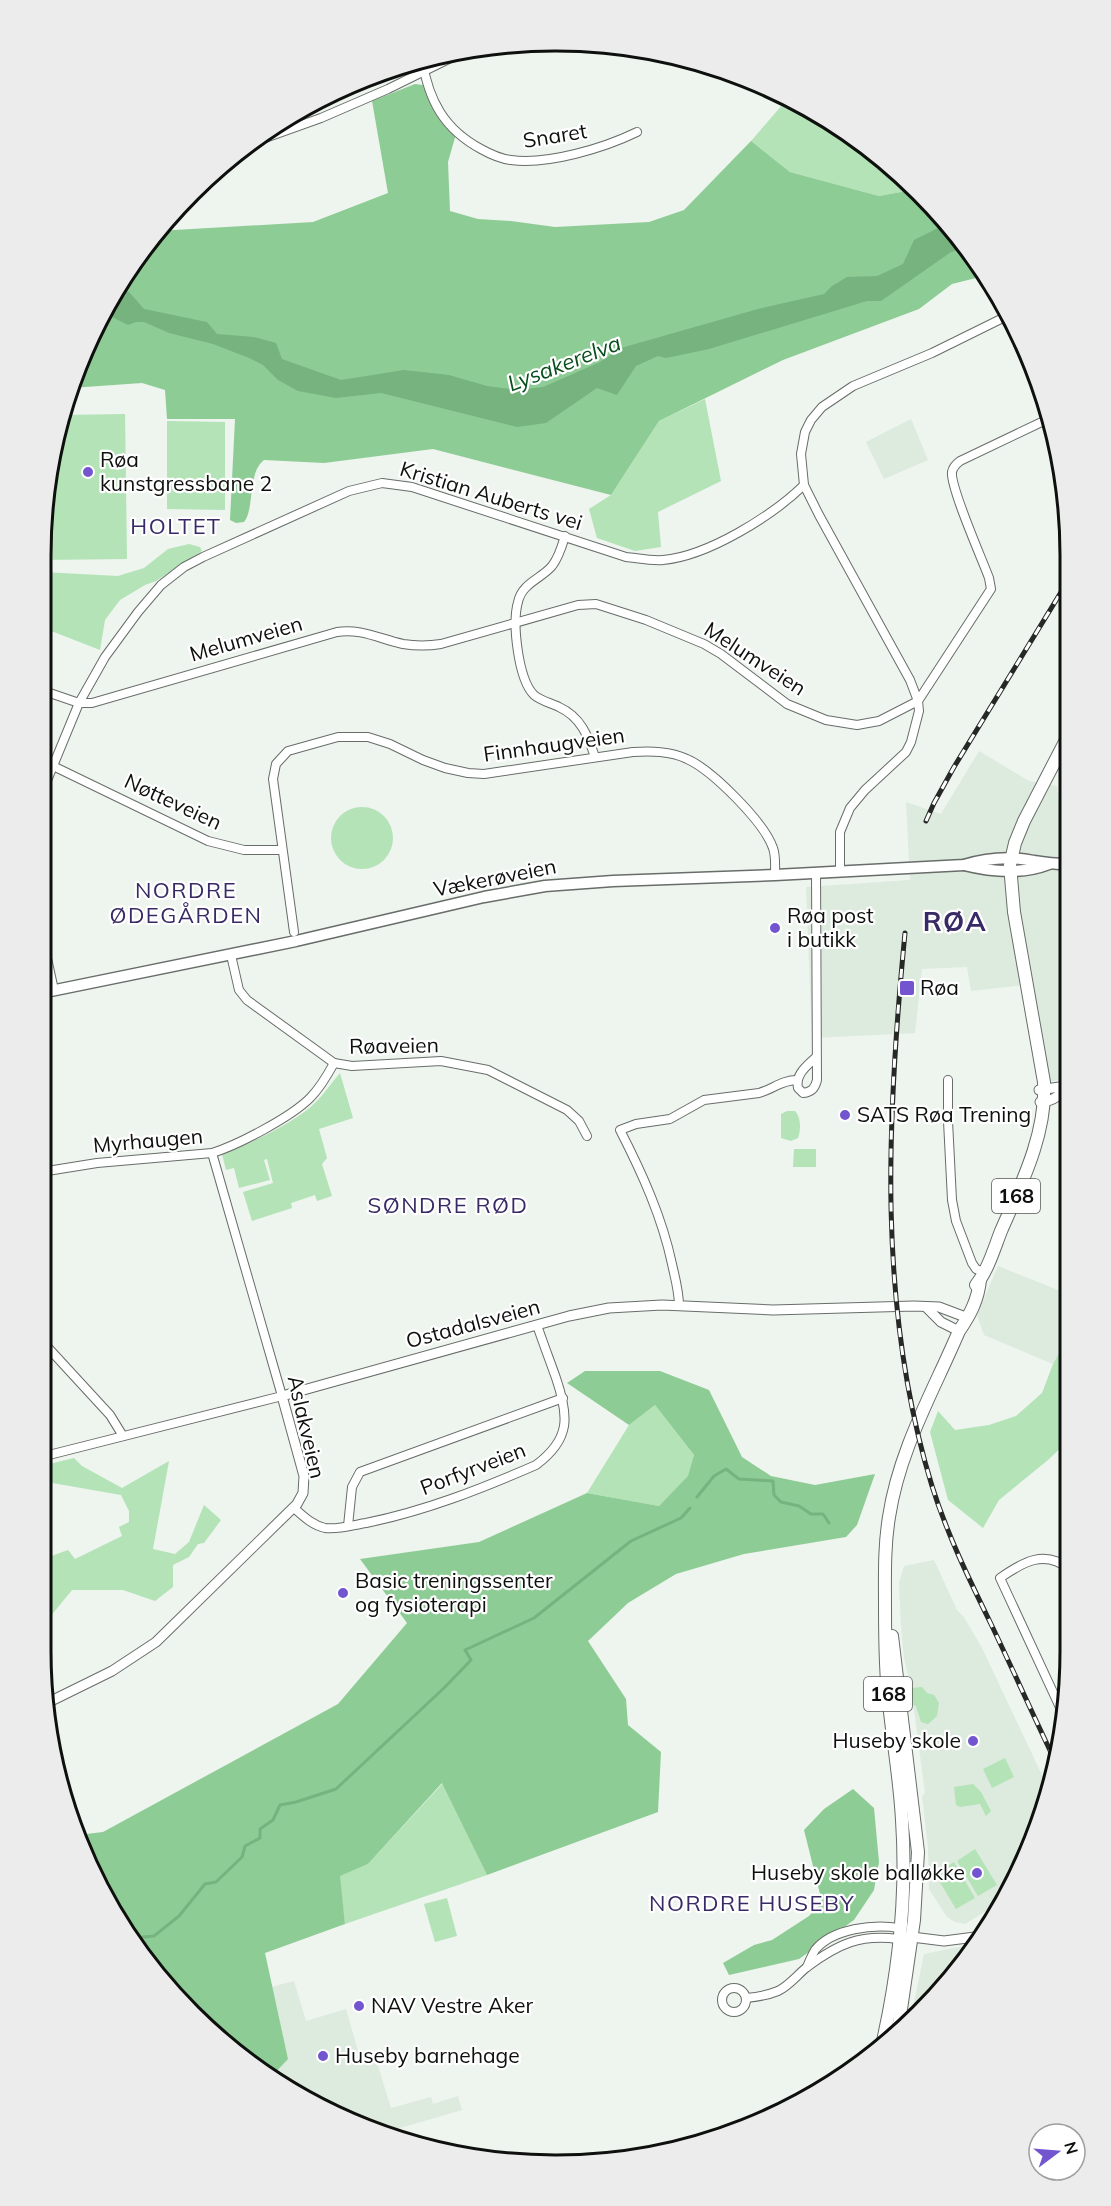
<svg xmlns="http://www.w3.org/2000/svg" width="1111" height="2206" font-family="Mulish,sans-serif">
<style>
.built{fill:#ddeade}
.green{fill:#b3e3b7}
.forest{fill:#8ecc96}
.water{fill:#76b37e}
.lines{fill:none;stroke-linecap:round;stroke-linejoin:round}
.stream{stroke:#76b37e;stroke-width:3}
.minor-casing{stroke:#686d69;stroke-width:10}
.tertiary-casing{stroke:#686d69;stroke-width:11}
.secondary-casing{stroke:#686d69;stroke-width:13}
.primary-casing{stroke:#686d69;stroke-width:14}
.minor{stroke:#fff;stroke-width:8}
.tertiary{stroke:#fff;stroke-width:9}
.secondary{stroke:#fff;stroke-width:10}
.primary{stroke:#fff;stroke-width:12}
.rail-casing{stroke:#262826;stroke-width:5}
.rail{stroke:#fff;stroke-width:3;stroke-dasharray:9;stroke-linecap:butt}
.poi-dot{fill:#7356cf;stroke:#fff;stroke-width:2}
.labels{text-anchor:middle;stroke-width:4.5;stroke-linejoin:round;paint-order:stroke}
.shield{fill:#fff;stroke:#565856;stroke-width:1.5}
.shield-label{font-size:20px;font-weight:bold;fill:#0e100e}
.street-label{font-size:21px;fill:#0e100e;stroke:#fff}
.poi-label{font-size:21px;fill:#0e100e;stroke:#fff;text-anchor:start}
.water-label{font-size:22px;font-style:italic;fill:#074e1c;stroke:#fff}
.neighbourhood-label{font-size:22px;letter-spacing:1.5px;fill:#372a65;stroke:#fff}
.district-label{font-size:27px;font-weight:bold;letter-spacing:1.5px;fill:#372a65;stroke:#fff}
.rim{fill:none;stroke:#0e100e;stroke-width:3}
</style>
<rect width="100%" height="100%" fill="#eef4ee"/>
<!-- built -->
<g class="built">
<path d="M911,419l17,41 -44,19 -18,-37z"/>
<path d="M979,751l50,30 28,5 10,84 1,203 -5,6 -14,3 -16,-98 -62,7 -4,-24 -45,2 -7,64 -103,5 -6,-151 104,-7 -4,-78 35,12z"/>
<path d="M998,1266l70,28v43l-15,27 -69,-29 -7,-20z"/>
<path d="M934,1560l23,50 7,7 18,31 68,144 -32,86 -17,24 -36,22 -10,-2 -8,-5 -18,-28 -1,-42 -6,-51 3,-3 -14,-106 -7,-29 -3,-31 -2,-44 5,-17z"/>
<path d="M969,1945l-50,70 -9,7 14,-68z"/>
<path d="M294,1981l12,40 40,-12 14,49 14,-5 17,55 40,-11 2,7 25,-8 4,14 -72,21 -92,-35 -27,-19 17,-19 -17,-71z"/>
</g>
<!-- green -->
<g class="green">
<path d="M783,104l40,14 46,29 43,43 -33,6 -89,-24 -39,-31z"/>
<path d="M705,399l16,82 -63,31 3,35 -26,4 -38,-13 -8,-29 22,-14 48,-74z"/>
<path d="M125,414l2,145 -85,1v-38l19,-107z"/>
<path d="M167,421l58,1v88l-58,-1z"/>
<path d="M189,544l11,3 2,4 -46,30 -11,4 -25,15 -15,20 -5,30 -59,-23 1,-55 76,4 26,-8 24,-19z"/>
<circle cx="362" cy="838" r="31"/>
<path d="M340,1073l13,45 -34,11 8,29 -5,6 10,32 -15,5 -2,-6 -24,8 1,5 -40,13 -9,-29 30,-9 -6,-24 -3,1 6,20 -31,8 -5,-20 -8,2 -4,-16c27,-10 73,-31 94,-52 9,-9 16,-20 24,-29z"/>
<path d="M787,1111h8c6,6 6,19 3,27l-7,3 -10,-3v-24z"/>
<path d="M794,1149h22v18h-23z"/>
<path d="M1068,1337l1,103 -21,20 -49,40 -16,28 -35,-28 -18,-68 8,-21 17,19 34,-5 27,-9 26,-23 11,-29z"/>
<path d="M655,1405l39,50 -5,21 -30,30 -72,-13 42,-68z"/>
<path d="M74,1458l8,8 40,22 47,-27 -16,88 22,5 14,-12 15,-37 17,15 -17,23 -6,1 -9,13 -16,8v22l-18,14 -32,-11h-51l-27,33 -4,1v-60l5,-6 22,-8 7,9 47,-23 -3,-9 10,-5v-11l-8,-16 -80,-14v-15z"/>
<path d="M922,1687l5,6 7,2 5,8 -2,13 -9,8 -7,-2 -5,-16 -3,-1 -2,-17z"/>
<path d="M1005,1758l9,19 -22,11 -9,-19z"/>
<path d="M443,1783l44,92 -142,49 -6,-48 29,-12z"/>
<path d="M973,1784l8,8 10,19 -5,5 -6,-12 -20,3 -4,-2 -2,-18z"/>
<path d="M975,1849l22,36 -19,11 -21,-35z"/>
<path d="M954,1862l21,36 -19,11 -21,-35z"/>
<path d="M447,1898l10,38 -22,6 -11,-38z"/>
</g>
<!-- forest -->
<g class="forest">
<path d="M415,84l8,1c7,18 15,41 33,49l-8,28 2,49 28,8 33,2 44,6 94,-5 35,-12 67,-69 39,31 89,24 33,-6 52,52 20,34 -32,8 -33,25 -136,51 -124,61 -48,74 -178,-46 -109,14 -60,-3c-17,13 -9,49 -20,62l-8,1 -6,-3 5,-101h-68l-2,-29 -23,-7 -71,5 22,-60 54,-86 10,-11 156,-9 75,-29 -16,-92z"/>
<path d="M585,1371h75l49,19 33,67 29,19 44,9 60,-11 -18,51 -11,12 -102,17 -68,20 -48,29 -40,38 38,58 2,26 33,27 -3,60 -171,63 -45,-92 -74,81 -28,12 5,48 -80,29 23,106 -17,18 -55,-40 -69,-73 -69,-129 25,-3 235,-128 69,-81 -47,-64 119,-17 108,-49 72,13 29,-30 6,-21 -39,-50 -26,20 -62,-42z"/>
<path d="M853,1789l21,19 5,54 -5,28 -20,30 -55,39 -70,16 -6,-12 31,-18 18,-5 37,-24 13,-14 -18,-72 20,-21z"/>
</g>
<!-- water -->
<path class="water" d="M948,226l19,21 -16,5 -70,49h-14l-158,48 -43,9 -8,-2 -22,10 -19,29 -20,-7 -51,35 -29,4 -136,-34 -45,5 -38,-7 -20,-11 -15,-15 -14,-7 -36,-14 -44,-11 -25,-11h-8l-8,3 -16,-8 -10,-2 15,-26 12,3 15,17 63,13 10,12 37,3 22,6 6,16 59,21 63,-10 45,5 38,11 30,4 26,-3 57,-25 21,-14 137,-39 66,-15 8,-8 15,-9 30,-1 26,-12 11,-24 24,-12z"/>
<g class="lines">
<!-- stream -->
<g class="stream">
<path d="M697,1497l17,-21 12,-7 13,10 34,2 1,14 7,7 18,4 12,8h12l6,9"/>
<path d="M133,1938l21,-2 25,-20 26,-32 11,-2 26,-25 3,-11 15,-8v-9l13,-9 7,-15 16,-3 40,-13 108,-101 27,-28 -6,-10 69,-32 97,-77 50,-23 9,-10"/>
</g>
<!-- minor casing -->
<g class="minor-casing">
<g id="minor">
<path d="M422,60c7,41 22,69 59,89 9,5 20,10 30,11 37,5 93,-12 126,-28"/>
<path d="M251,143l70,-25 67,-29 81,-40"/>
<path d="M565,536c-3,10 -6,21 -13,30 -11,13 -30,17 -34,36 -6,21 0,77 16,93 7,6 17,8 25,12 22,10 29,29 36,50"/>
<path d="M41,690l38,13h13l245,-71c23,-4 43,7 66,12 13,2 25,2 38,0l137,-39 18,-1 50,16 58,24 17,10 66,50 39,16 31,5 22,-4 39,-20 73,-112 -2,-11c-7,-19 -39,-91 -37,-106 1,-5 4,-8 8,-11l88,-42"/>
<path d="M53,766l155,75 36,9h38"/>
<path d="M41,795l38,-92 26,-46 33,-45 23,-27 23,-18 19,-10 146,-66 33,-8 30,4 214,70c11,1 25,4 37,3 45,-4 109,-44 141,-75"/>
<path d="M840,871v-39l10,-24 15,-18 41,-38 5,-10 8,-31 -1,-10 -8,-21 -91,-165 -15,-30 -3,-31 4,-22 6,-12 11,-13 31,-21 79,-33 75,-37"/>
<path d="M816,873l1,207c-2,8 -5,12 -14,13l-5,-5c-3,-14 9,-22 18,-31"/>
<path d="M41,931l13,59"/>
<path d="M294,932l-21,-153 3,-15 12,-13 50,-14h30l22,7 33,16 22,8 23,5 16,1 149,-22c18,-1 37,-1 54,7 25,11 77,63 86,89 3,8 2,18 2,27"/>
<path d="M231,955l8,35 8,10 87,63 18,3 89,-5 47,9 79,40 12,11 8,15"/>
<path d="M948,1080v41l4,79 4,21 16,42 4,6 8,3"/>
<path d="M41,1172l56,-9 115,-10c26,-8 79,-36 98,-55 10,-10 17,-22 24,-35"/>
<path d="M679,1306c0,-15 -4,-28 -7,-42 -10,-47 -30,-91 -52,-134l16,-6 34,-5 34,-19 55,-7c14,-4 23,-13 38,-13"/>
<path d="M41,1340l69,75 13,21"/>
<path d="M41,1457l241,-61 -70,-243"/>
<path d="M294,1508c9,8 18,17 31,20 13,2 28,-3 41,-5 59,-12 115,-34 170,-58 35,-26 33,-49 20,-87 -6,-17 -13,-35 -19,-53"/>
<path d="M348,1526l4,-39 8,-15 203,-74"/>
<path d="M1064,1716l-64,-138c23,-16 45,-29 69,-9"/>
<path d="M807,1967c2,-5 5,-12 8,-17 18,-22 59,-26 84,-22"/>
<circle cx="734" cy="2000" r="12"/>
<path d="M746,1998c11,-1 22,-3 32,-7 12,-6 19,-16 29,-24 31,-23 53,-33 91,-28"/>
</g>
</g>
<!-- tertiary casing -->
<g class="tertiary-casing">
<g id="tertiary">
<path d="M1039,1090l27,-4"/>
<path d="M1040,1102c15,-1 20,-7 28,-18"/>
<path d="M926,1307l15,15 18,9"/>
<path d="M49,1702l63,-31 44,-29 141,-138 6,-11 1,-17 -22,-80 287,-80 40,-8 53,-3 111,5 141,-4 25,1 29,11"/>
<path d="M906,1938l6,-1 32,4 31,-4"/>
</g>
</g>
<!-- secondary casing -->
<g class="secondary-casing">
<g id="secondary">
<path d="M964,865c28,7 57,10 85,-1"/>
<path d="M41,993l255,-52 188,-44 61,-11 68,-5 162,-6 189,-10c23,-7 46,-9 70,-4 12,2 21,3 33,3"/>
</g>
</g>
<!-- primary casing -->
<g class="primary-casing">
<g id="primary">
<path d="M976,1285c12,-15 18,-36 25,-54 20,-46 46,-98 43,-149l-30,-170 -4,-47 5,-22 9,-22 43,-83"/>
<path d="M892,1636l26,216 -4,68 -16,110"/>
<path d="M883,2041c16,-72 24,-148 19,-221 -2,-39 -9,-78 -13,-117 -4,-32 -4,-64 -4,-96 0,-30 -1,-60 4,-90 10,-67 44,-125 70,-186 11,-16 19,-31 21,-51"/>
</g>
</g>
<!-- minor -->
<use href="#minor" class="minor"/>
<!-- tertiary -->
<use href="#tertiary" class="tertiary"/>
<!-- secondary -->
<use href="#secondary" class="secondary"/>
<!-- primary -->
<use href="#primary" class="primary"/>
<!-- rail casing -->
<g class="rail-casing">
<g id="rail">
<path d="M926,821l8,-18 20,-36 112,-183"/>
<path d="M905,933c-18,184 -28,374 27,553 15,48 37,93 59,138 22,46 43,93 65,139"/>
</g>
</g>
<!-- rail -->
<use href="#rail" class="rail"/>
</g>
<!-- markers -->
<g class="poi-dot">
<circle cx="88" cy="472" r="6"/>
<circle cx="775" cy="928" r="6"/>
<rect x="899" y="980" width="16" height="16" rx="3"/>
<circle cx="845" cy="1115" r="6"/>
<circle cx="343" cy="1593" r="6"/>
<circle cx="973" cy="1741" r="6"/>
<circle cx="977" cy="1873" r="6"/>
<circle cx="359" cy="2006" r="6"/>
<circle cx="323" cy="2056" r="6"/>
</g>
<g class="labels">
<!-- shield labels -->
<g class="shield">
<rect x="992" y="1179" width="48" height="34" rx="4.5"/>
<rect x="864" y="1677" width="48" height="34" rx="4.5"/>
</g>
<g class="shield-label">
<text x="1016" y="1203">168</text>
<text x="888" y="1701">168</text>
</g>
<!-- street labels -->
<g class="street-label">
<text transform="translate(555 136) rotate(-9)" y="7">Snaret</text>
<text transform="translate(491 496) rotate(17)" y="7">Kristian Auberts vei</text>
<text transform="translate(246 639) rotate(-16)" y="7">Melumveien</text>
<text transform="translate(755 659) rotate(33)" y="7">Melumveien</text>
<text transform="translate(554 745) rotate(-8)" y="7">Finnhaugveien</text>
<text transform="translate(173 802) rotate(25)" y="7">Nøtteveien</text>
<text transform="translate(495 878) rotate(-11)" y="7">Vækerøveien</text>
<text transform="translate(394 1046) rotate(-1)" y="7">Røaveien</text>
<text transform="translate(148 1141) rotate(-5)" y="7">Myrhaugen</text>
<text transform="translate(473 1324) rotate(-15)" y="7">Ostadalsveien</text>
<text transform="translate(306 1427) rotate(77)" y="7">Aslakveien</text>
<text transform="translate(473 1469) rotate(-21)" y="7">Porfyrveien</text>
</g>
<!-- poi labels -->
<g class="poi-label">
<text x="100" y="467">Røa<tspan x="100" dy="24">kunstgressbane 2</tspan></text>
<text x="787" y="923">Røa post<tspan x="787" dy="24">i butikk</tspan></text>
<text x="920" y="995">Røa</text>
<text x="857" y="1122">SATS Røa Trening</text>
<text x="355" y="1588">Basic treningssenter<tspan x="355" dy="24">og fysioterapi</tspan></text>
<text x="961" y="1748" text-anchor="end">Huseby skole</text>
<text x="965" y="1880" text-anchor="end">Huseby skole balløkke</text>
<text x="371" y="2013">NAV Vestre Aker</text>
<text x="335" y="2063">Huseby barnehage</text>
</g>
<!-- water labels -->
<g class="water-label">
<text transform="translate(564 363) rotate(-21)" y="8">Lysakerelva</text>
</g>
<!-- neighbourhood labels -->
<g class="neighbourhood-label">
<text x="176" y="534">HOLTET</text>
<text x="186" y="898">NORDRE<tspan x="186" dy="25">ØDEGÅRDEN</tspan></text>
<text x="448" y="1213">SØNDRE RØD</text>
<text x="752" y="1911">NORDRE HUSEBY</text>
</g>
<!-- district labels -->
<g class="district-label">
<text x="955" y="931">RØA</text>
</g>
</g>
<!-- crop -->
<path d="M0 0H1111V2206H0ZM555 51H556A504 504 0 0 1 1060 555V1651A504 504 0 0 1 556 2155H555A504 504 0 0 1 51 1651V555A504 504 0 0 1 555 51Z" fill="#ececec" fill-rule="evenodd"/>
<path class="rim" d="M555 51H556A504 504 0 0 1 1060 555V1651A504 504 0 0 1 556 2155H555A504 504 0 0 1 51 1651V555A504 504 0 0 1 555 51Z"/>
<!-- north arrow -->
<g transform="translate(1057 2152) rotate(74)"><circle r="28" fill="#ffffff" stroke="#9f9f9f" stroke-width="1.5"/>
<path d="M0-4.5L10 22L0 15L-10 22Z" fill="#7356cf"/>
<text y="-9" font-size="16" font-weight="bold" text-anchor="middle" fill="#0e100e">N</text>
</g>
</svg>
